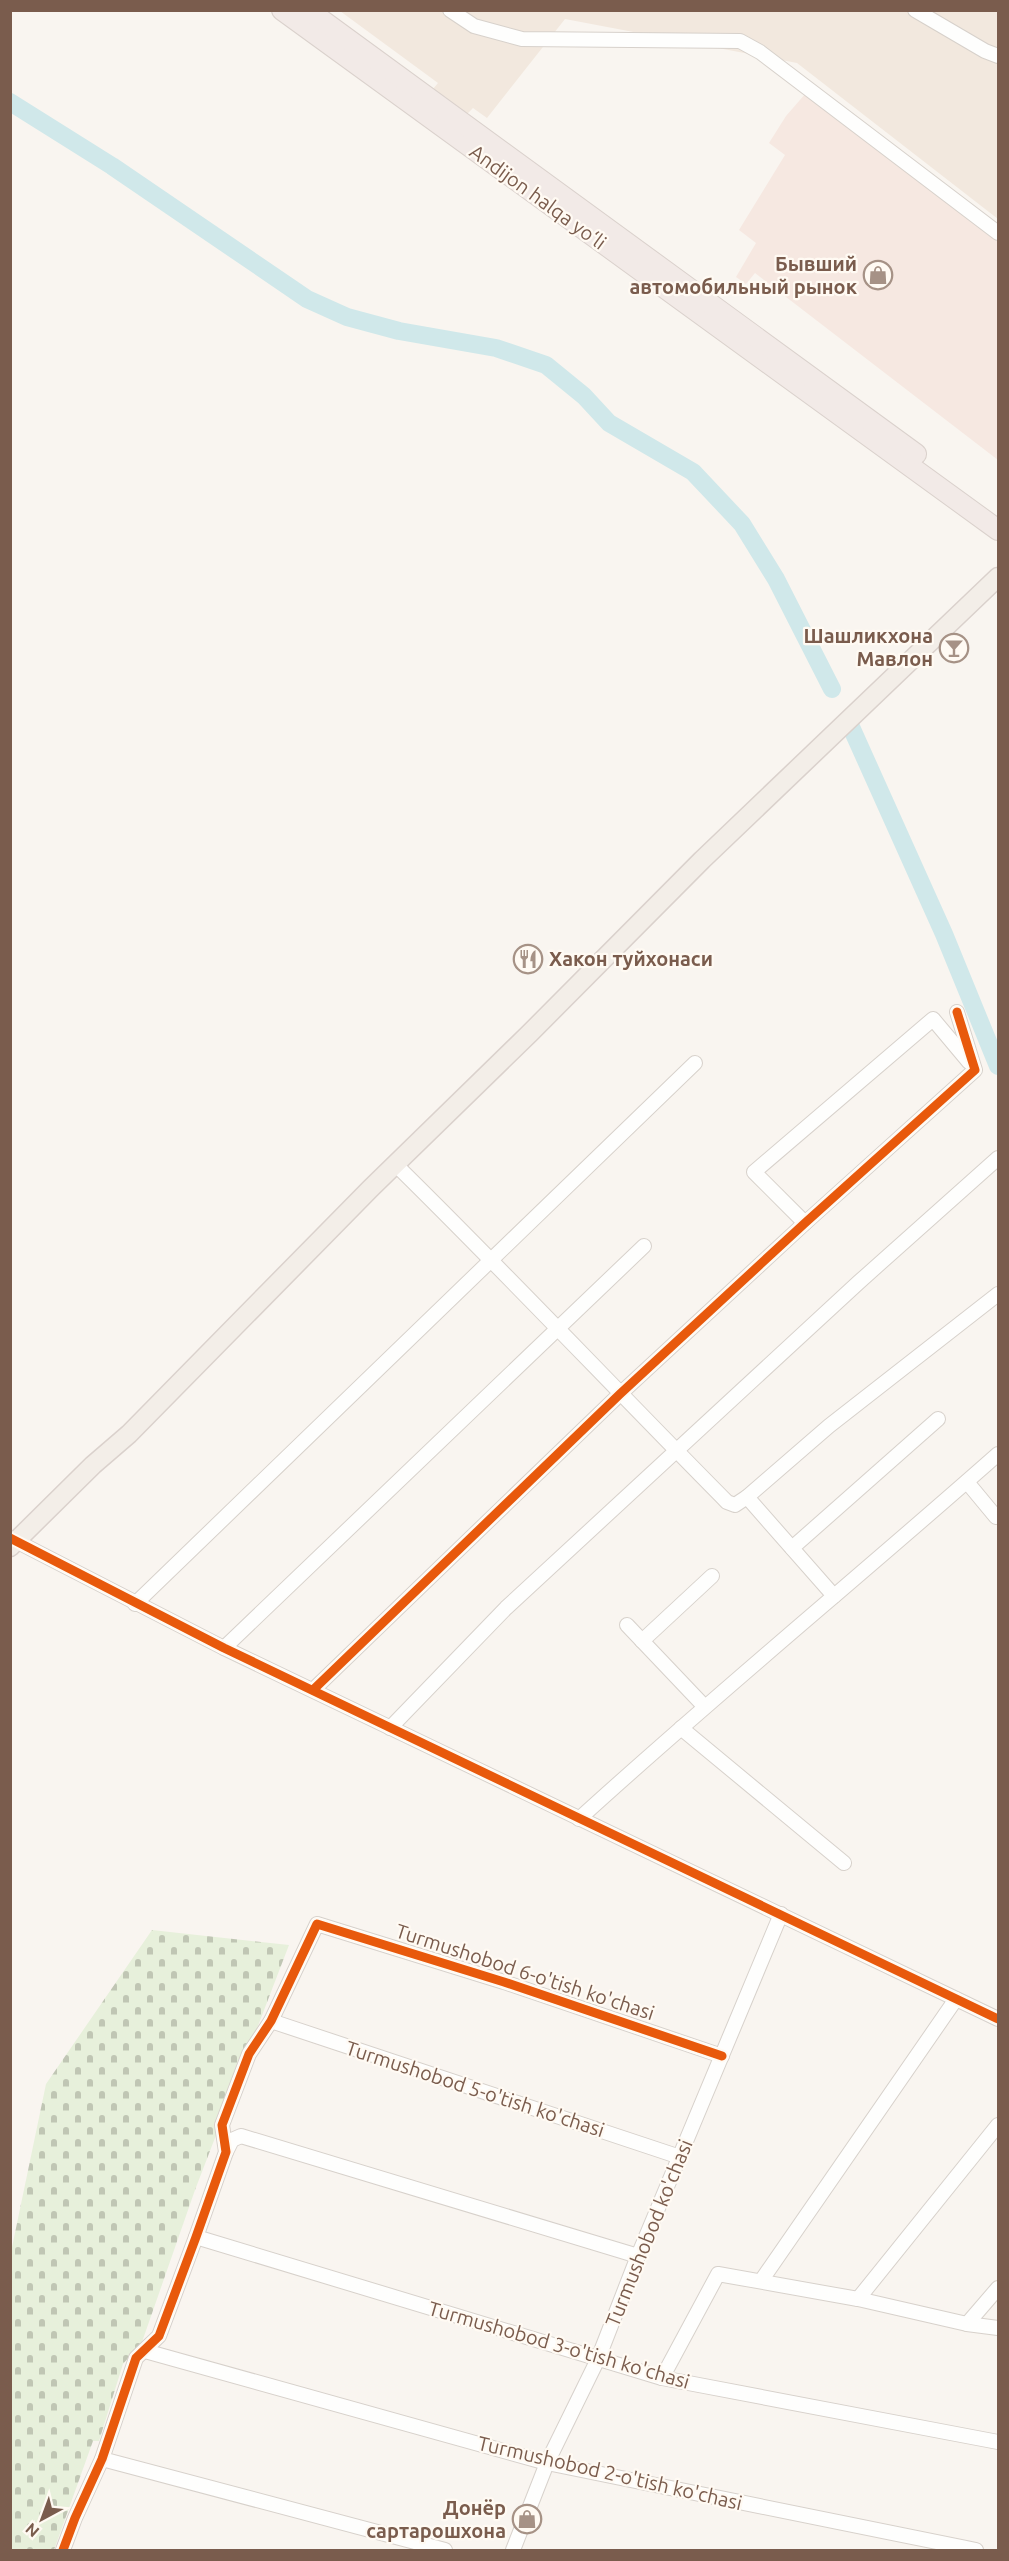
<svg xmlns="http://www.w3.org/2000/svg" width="1009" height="2561" font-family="Ubuntu,sans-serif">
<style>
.residential{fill:#f2e8de}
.commercial{fill:#f6e8e1}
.cemetery{fill:url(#cemetery-stones)}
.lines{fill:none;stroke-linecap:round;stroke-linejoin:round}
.river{stroke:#d0e8ea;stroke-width:18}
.minor-casing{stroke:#d7d1cb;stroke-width:16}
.major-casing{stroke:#dad1cc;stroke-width:21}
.highway-casing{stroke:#dad1cc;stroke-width:22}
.minor{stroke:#fefefd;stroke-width:14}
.major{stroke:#f3eee8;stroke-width:18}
.highway{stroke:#f2eae7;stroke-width:20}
.cycleway-casing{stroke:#fffaf3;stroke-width:13}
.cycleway{stroke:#e8590c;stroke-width:9}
.labels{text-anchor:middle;stroke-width:4.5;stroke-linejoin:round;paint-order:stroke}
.street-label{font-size:20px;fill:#7a5c4d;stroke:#fffaf3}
.poi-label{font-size:20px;font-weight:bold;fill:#7a5c4d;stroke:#fffaf3;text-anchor:end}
</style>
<defs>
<pattern id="cemetery-stones" width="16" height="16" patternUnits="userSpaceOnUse" patternTransform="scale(1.5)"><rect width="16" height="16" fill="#e7f0db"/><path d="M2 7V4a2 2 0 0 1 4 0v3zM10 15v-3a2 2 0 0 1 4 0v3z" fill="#c0c6b4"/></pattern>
</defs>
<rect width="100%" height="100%" fill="#f9f5f0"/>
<!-- residential -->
<path class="residential" d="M340,11h658v208l-201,-156 -232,-44 -78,99 -14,-10 -6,6 -34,-25 5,-6z"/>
<!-- commercial -->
<path class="commercial" d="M806,93l192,149v218l-243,-187 -9,11 -10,-7 20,-34 -17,-13 46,-75 -16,-12 17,-27z"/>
<!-- cemetery -->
<path class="cemetery" d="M152,1930l137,15 -94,245 -53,152 -19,22 -24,77h-6l-39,109h-43v-298l35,-168z"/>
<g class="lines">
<!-- river -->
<g class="river">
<path d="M10,102l102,64 195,133 40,18 52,14 97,17 50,17 38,31 25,27 84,49 49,52 34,55 56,110"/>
<path d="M851,727l93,207 54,132"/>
</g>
<!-- minor casing -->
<g class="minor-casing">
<g id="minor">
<path d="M450,10l24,16 48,13 218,2 20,11 238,181"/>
<path d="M915,10l70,41 13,5"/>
<path d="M395,1164c113,111 221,226 332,338l8,3 12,-8 82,-71 169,-132"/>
<path d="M805,1223l-51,-51 179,-153 36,43"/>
<path d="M967,1482l29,35 2,-2"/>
<path d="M747,1497l87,99"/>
<path d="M10,1538l214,110 774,371"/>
<path d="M792,1548l146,-129"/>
<path d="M135,1604l560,-541"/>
<path d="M627,1625l77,81"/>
<path d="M642,1641l70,-65"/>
<path d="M224,1648l420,-402"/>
<path d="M313,1690l307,-296 185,-171 170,-153 -18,-58"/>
<path d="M390,1728l116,-120 353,-326 139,-124"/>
<path d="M681,1728l163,135"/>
<path d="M579,1819c137,-125 280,-242 419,-365"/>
<path d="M271,2021l409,136"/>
<path d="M226,2152l6,-12 9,-4 397,120"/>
<path d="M196,2237l466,141 336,64"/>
<path d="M761,2281l195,-282"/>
<path d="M858,2299l140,-174"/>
<path d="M967,2324l31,-36"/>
<path d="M145,2351l402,112 429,87"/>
<path d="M662,2378l56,-104 140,25 109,25 31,4"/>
<path d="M102,2459l343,91"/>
<path d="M63,2550l12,-32 27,-59 34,-101 23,-22 37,-99 30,-85 -4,-27 27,-71 22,-33 46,-97 187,58 218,74"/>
<path d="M513,2550l34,-87 51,-104 40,-103 143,-342"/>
</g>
</g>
<!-- major casing -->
<g class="major-casing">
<path id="major" d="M10,1547l83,-82 36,-31 242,-246 159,-155 172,-173 296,-283"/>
</g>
<!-- highway casing -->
<g class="highway-casing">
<g id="highway">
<path d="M282,10l716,520"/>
<path d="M308,10l608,444"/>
</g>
</g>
<!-- minor -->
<use href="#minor" class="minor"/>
<!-- major -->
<use href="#major" class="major"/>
<!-- highway -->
<use href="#highway" class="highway"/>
<!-- cycleway casing -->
<g class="cycleway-casing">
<g id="cycleway">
<path d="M10,1538l214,110 774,371"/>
<path d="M313,1690l307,-296 185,-171 170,-153 -18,-58"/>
<path d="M63,2550l12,-32 27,-59 34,-101 23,-22 37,-99 30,-85 -4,-27 27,-71 22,-33 46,-97 187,58 218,74"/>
</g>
</g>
<!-- cycleway -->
<use href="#cycleway" class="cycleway"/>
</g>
<!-- icons -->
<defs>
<g id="shop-ring" transform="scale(1.5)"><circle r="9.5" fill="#fffaf3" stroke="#a69286" stroke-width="1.5"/><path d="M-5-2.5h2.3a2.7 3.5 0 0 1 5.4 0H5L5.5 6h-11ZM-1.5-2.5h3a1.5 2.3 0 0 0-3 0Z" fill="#a69286"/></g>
<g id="bar-ring" transform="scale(1.5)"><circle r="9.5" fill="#fffaf3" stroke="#a69286" stroke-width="1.5"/><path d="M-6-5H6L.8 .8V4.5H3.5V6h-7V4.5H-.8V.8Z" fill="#a69286"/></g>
<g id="restaurant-ring" transform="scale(1.5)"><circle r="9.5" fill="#fffaf3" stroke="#a69286" stroke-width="1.5"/><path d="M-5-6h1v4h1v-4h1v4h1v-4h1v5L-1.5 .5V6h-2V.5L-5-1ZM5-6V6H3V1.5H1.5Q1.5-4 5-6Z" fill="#a69286"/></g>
</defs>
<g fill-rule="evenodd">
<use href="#shop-ring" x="878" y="275"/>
<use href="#bar-ring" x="954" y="648"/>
<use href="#restaurant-ring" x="528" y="959"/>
<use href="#shop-ring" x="527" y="2519"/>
</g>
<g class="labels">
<!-- street labels -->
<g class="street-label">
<text transform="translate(538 197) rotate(36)" y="7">Andijon halqa yo‘li</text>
<text transform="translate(525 1972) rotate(18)" y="7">Turmushobod 6-o'tish ko'chasi</text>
<text transform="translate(475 2089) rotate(18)" y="7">Turmushobod 5-o'tish ko'chasi</text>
<text transform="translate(649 2233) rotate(-68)" y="7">Turmushobod ko'chasi</text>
<text transform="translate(559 2345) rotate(16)" y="7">Turmushobod 3-o'tish ko'chasi</text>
<text transform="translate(610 2473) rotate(13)" y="7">Turmushobod 2-o'tish ko'chasi</text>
</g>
<!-- poi labels -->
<g class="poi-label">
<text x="857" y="271">Бывший<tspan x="857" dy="23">автомобильный рынок</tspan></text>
<text x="933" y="643">Шашликхона<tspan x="933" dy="23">Мавлон</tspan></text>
<text x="549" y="966" text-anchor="start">Хакон туйхонаси</text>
<text x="506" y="2515">Донёр<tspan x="506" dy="23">сартарошхона</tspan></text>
</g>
</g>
<!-- border -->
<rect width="1009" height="2561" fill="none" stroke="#7a5c4d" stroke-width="24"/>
<!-- north arrow -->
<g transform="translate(42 2519) rotate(221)" stroke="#fffaf3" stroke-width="4.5" paint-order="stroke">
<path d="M0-4.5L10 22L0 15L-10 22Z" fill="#7a5c4d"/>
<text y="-9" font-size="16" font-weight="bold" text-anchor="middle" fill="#7a5c4d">N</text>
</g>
</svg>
